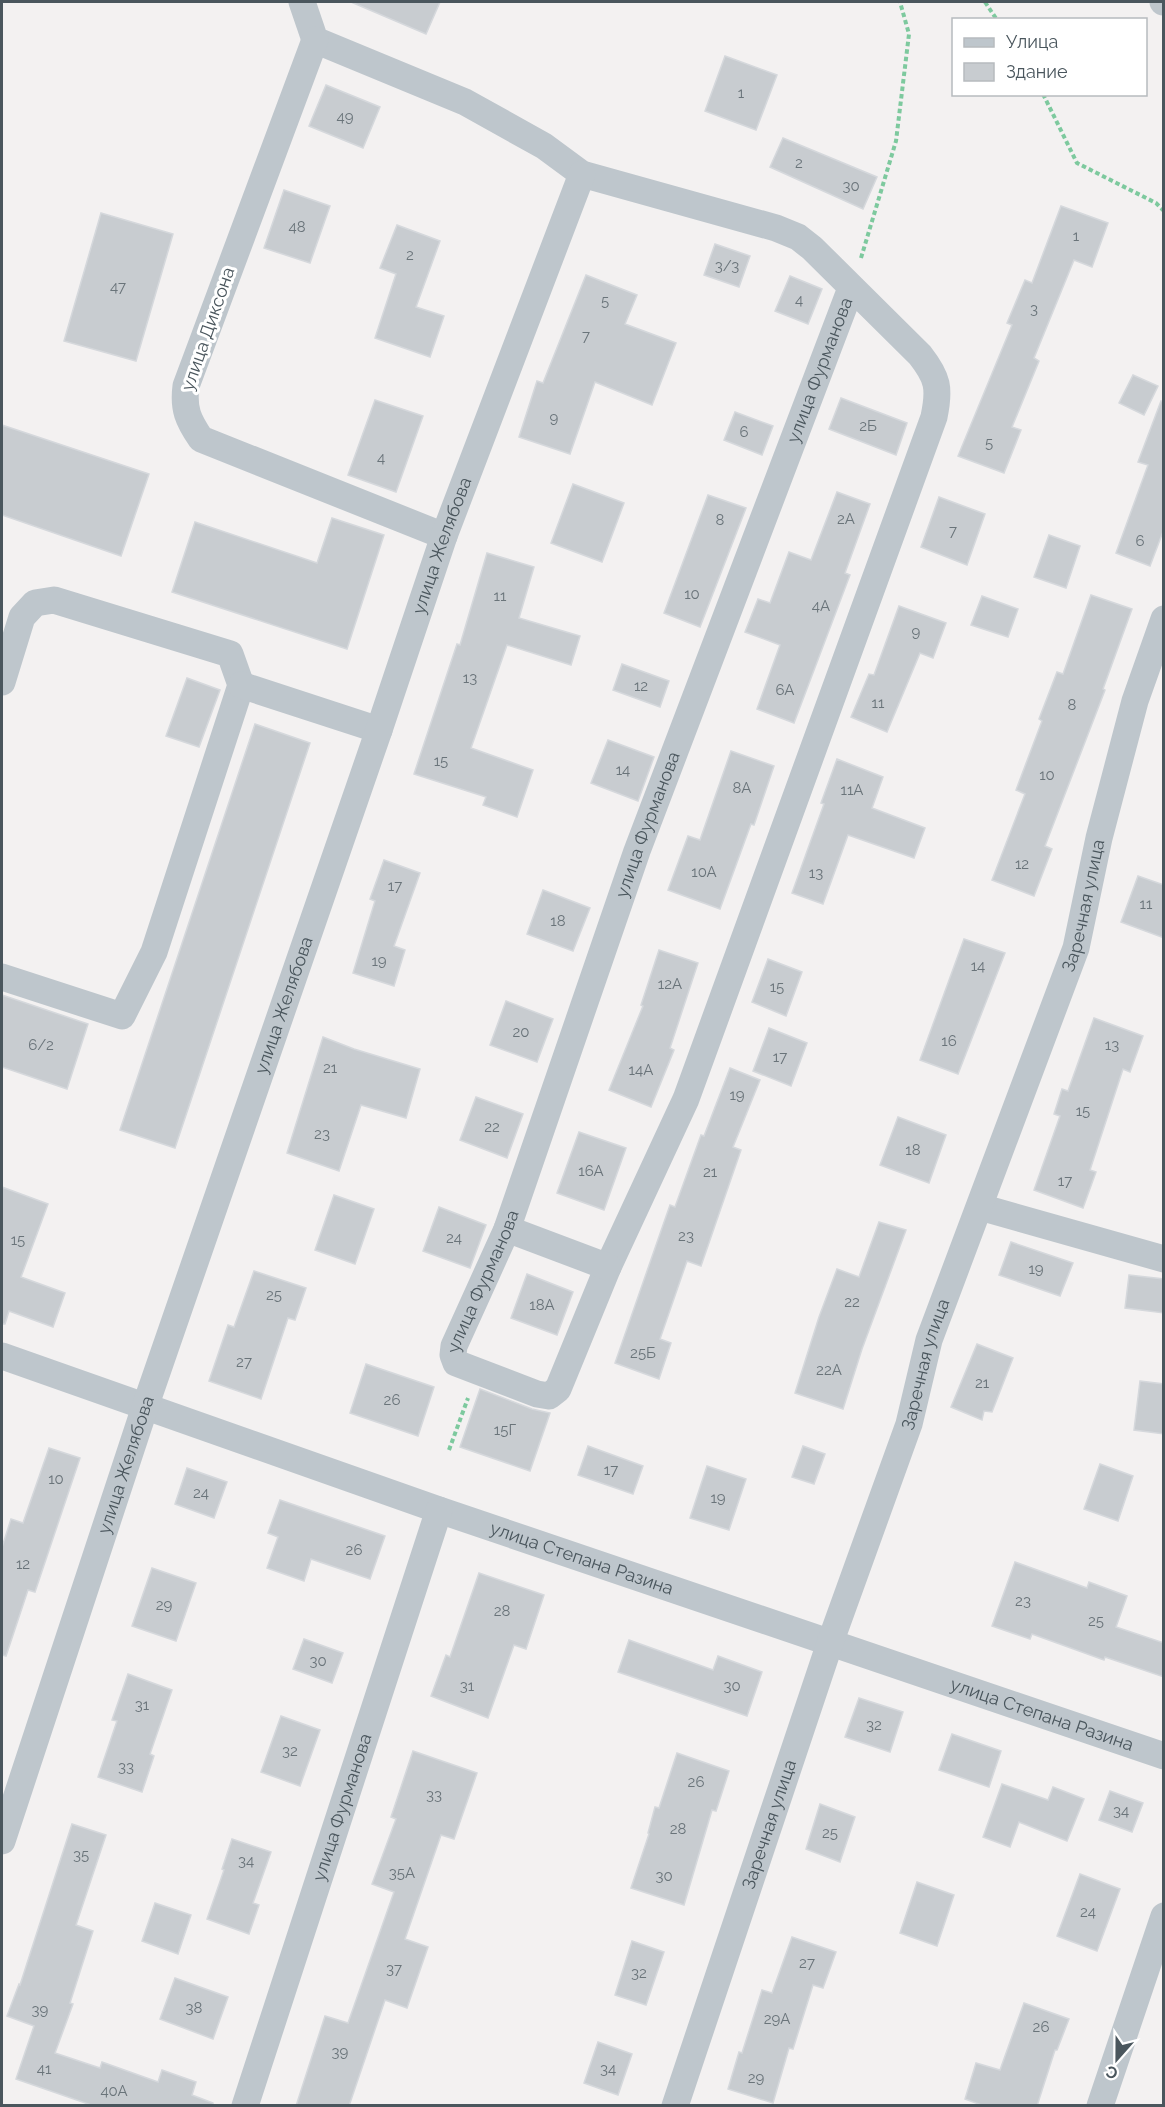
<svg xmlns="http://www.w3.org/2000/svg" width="1165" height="2107" font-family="Raleway,sans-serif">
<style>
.building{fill:#c8ccd0;stroke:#d5d8dc;stroke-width:1.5}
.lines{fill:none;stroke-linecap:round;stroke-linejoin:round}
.path{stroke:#7dc99e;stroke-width:4;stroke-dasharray:4.5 3;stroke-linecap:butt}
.minor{stroke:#bec6cc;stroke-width:27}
.labels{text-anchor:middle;stroke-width:6;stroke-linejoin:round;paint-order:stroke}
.number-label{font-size:15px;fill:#6a747a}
.street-label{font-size:18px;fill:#4a565d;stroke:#fff}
</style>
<rect width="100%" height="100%" fill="#f3f1f1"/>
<!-- building -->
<g class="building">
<path d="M351,2h89l-14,32z"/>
<path d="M725,56l52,19 -21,55 -51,-19z"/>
<path d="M326,85l54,22 -17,41 -54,-22z"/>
<path d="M783,138l94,39 -14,32 -93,-42z"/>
<path d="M284,190l46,16 -20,57 -46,-15z"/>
<path d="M1061,206l47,17 -16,44 -18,-7 -40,98 5,3 -27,66 9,3 -17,43 -46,-17 54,-131 -5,-2 18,-43 7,3z"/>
<path d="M101,213l72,21 -37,127 -72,-20z"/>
<path d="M397,225l43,16 -24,66 28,9 -14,41 -55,-19 21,-64 -16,-6z"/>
<path d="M715,244l35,12 -11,31 -35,-12z"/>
<path d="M586,275l51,20 -12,29 51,19 -24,62 -57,-23 -25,72 -51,-17 18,-56 6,2z"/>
<path d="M790,276l32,13 -14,35 -33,-13z"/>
<path d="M1133,375l25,11 -14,29 -25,-12z"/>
<path d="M841,398l66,25 -11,32 -67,-26z"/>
<path d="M375,400l48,16 -27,76 -48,-17z"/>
<path d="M1161,401l3,1v127l-14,37 -34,-13 32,-88 -10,-3z"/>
<path d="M735,412l38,14 -11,29 -38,-15z"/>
<path d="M2,425l147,49 -28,82 -119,-41z"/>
<path d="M573,484l51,19 -22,59 -51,-19z"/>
<path d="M837,492l33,12 -25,69 5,2 -56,148 -37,-14 23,-64 -35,-13 13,-33 12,4 19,-51 22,8z"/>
<path d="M708,495l38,13 -46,119 -36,-14z"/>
<path d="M939,497l46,17 -18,51 -46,-18z"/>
<path d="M332,518l52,17 -37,114 -175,-57 23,-70 122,41z"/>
<path d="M1049,535l31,11 -14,42 -32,-11z"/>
<path d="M487,553l47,14 -15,51 61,18 -9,29 -64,-20 -36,103 62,22 -16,47 -34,-12 3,-8 -72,-23 43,-130 3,1z"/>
<path d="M1091,595l41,14 -29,80 2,1 -60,156 7,3 -18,47 -42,-16 33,-86 -9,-4 26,-69 -3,-2 18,-47 6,2z"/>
<path d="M982,596l36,13 -10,28 -37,-12z"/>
<path d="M899,606l47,17 -13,35 -13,-5 -33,79 -36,-15 18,-43 5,1z"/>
<path d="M622,664l47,17 -9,26 -47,-17z"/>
<path d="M187,678l33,12 -21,57 -33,-11z"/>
<path d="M255,724l55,19 -135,405 -55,-18z"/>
<path d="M608,740l46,17 -16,44 -47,-18z"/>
<path d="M731,751l43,15 -20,59 -3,-1 -31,85 -52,-19 20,-54 12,4z"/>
<path d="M837,759l46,18 -11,31 53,20 -11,30 -66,-23 -25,69 -31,-11 32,-89 -3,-1z"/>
<path d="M384,860l36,13 -26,73 11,4 -11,36 -41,-13 22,-72 -5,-2z"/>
<path d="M1138,876l26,9v53l-43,-16z"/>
<path d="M543,890l47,18 -17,43 -46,-17z"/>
<path d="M964,939l41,14 -47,121 -38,-14z"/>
<path d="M659,950l39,13 -28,85 4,2 -23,57 -42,-17 34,-84 -2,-1z"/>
<path d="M768,959l34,13 -16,44 -34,-14z"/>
<path d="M2,995l86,29 -21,65 -65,-22z"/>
<path d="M506,1001l47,18 -16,43 -47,-17z"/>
<path d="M1094,1018l49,18 -13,36 -7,-3 -33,101 6,2 -13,36 -49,-18 26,-74 -6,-2 8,-25 6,2z"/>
<path d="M769,1028l38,15 -16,43 -38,-15z"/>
<path d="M323,1037l31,12 66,20 -14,49 -45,-13 -22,66 -52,-18z"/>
<path d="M730,1068l30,12 -27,67 8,3 -40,116 -14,-5 -27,78 11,4 -12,36 -44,-16 55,-158 5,2 26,-72 3,1z"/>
<path d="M476,1097l47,17 -16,44 -47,-18z"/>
<path d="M898,1117l48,18 -17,48 -49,-18z"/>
<path d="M579,1132l47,16 -22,62 -47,-17z"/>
<path d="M2,1187l46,17 -27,73 44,16 -12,34 -44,-16 -4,13h-3z"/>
<path d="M334,1195l40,14 -19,55 -40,-14z"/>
<path d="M439,1207l47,18 -16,43 -47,-17z"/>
<path d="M879,1222l27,8 -44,119 -19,60 -48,-16 24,-76 18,-48 22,8z"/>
<path d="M1011,1242l62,21 -13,33 -61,-21z"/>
<path d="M254,1271l52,17 -11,32 -7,-2 -27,81 -52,-18 19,-56 6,2z"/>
<path d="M527,1274l46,18 -16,43 -46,-17z"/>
<path d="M1129,1275l35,4v34l-39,-5z"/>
<path d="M977,1344l36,14 -21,54 -8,-1 -2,9 -31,-13z"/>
<path d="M366,1364l68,23 -16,49 -68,-23z"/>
<path d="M1140,1381l24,3v50l-30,-4z"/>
<path d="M480,1389l52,20 18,4 -20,58 -70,-24z"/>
<path d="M588,1446l55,20 -10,28 -55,-19z"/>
<path d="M803,1446l22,8 -11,30 -22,-7z"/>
<path d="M49,1448l31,10 -45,134 -7,-2 -22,66 -4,-1v-108l9,-28 12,4z"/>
<path d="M1100,1464l33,12 -15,45 -34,-12z"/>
<path d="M707,1466l39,13 -17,51 -39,-12z"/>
<path d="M187,1468l40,14 -13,36 -39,-14z"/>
<path d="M280,1500l105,36 -15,43 -59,-20 -7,22 -37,-13 11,-31 -10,-4z"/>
<path d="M1015,1562l72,26 2,-6 38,14 -11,31 48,16v34l-59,-20 -1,3 -72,-26 -2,5 -38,-13z"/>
<path d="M152,1568l44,15 -20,58 -44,-15z"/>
<path d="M479,1573l65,22 -18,54 -12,-4 -26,73 -57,-22 15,-41 4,2z"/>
<path d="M304,1639l39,14 -11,30 -39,-14z"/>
<path d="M629,1640l84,30 5,-14 44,16 -15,44 -129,-44z"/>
<path d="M128,1674l44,16 -22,64 4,2 -12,36 -44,-15 19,-56 -5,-1z"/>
<path d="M859,1698l44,14 -13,40 -45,-15z"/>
<path d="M281,1716l39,14 -20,56 -39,-14z"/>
<path d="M952,1734l49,17 -12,36 -50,-17z"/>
<path d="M413,1751l64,22 -23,66 -13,-4 -36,104 23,8 -21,61 -22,-8 -36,106h-53l29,-90 23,7 46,-131 -22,-8 24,-65 -5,-2z"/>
<path d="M677,1753l52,18 -13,40 -4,-1 -28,95 -53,-17 18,-54 -1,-1 7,-26 4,1z"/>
<path d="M1002,1784l46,16 5,-13 31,12 -17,42 -48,-19 -9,25 -27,-10z"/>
<path d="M1110,1791l33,12 -11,29 -33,-12z"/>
<path d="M820,1804l35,13 -15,45 -34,-13z"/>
<path d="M72,1824l34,11 -30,90 17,6 -23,72 3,1 -18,49 45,15 2,-6 56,20 4,-12 34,12 -4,13 21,8v3h-119l-78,-27 18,-53 -27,-10 12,-32 1,1z"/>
<path d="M232,1839l39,13 -18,51 6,2 -10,29 -42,-15 17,-49 -2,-1z"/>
<path d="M1080,1874l40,15 -23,62 -40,-15z"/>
<path d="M917,1882l37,13 -17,51 -37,-13z"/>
<path d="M155,1903l36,12 -13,39 -36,-13z"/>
<path d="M792,1937l44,15 -13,36 -10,-3 -20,64 -4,-1 -16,55 -45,-14 11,-37 3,1 20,-63 10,3z"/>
<path d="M632,1941l32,11 -18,53 -31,-10z"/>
<path d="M175,1978l53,19 -15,42 -53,-20z"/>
<path d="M1024,2003l45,16 -12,31h-2l-18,56h-53l-19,-7 11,-36 24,7z"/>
<path d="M598,2042l34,12 -14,41 -34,-12z"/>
</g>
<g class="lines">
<!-- path -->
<g class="path">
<path d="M985,2l12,18"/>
<path d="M1043,94l34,69 79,40 8,8"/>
<path d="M861,258l35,-117 13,-107 -9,-32"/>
<path d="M449,1450l19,-52"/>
</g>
<!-- minor -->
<g class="minor">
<path id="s1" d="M302,2l13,38 150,62 79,44 38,28 194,54 22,9 14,11 108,107c18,23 20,33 14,62l-248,682 -78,168 -50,122 -9,7 -12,-2 -81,-31 -3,-8 1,-9 53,-117 130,-378 214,-563"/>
<path d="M1163,2h1"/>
<path d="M315,40l-129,346c-3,23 2,34 15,53l243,97"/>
<path d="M2,682l20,-65 13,-14 19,-3 176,54 11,31 -87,267 -32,64 -120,-39"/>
<path d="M241,685l138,45"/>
<path d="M980,1207l184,52"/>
<path d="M507,1229l101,38"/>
<path id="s2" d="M2,1356l437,154 725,246"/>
<path id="s3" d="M2,1841l143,-434 234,-677 65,-194 138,-362"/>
<path id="s4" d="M245,2106l194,-596"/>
<path id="s5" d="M675,2106l155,-463 79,-219 20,-84 147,-392 23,-110 36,-137 29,-82"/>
<path d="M1100,2106l64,-190"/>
</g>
</g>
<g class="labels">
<!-- number labels -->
<g class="number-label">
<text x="741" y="98">1</text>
<text x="345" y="122">49</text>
<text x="799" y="168">2</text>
<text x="851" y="191">30</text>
<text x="297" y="232">48</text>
<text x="1076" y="241">1</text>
<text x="410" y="260">2</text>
<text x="727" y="271">3/3</text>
<text x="118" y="292">47</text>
<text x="799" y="305">4</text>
<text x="605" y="306">5</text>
<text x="1034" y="314">3</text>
<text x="586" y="341">7</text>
<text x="554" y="423">9</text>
<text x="868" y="431">2Б</text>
<text x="744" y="437">6</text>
<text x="989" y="448">5</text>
<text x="381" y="463">4</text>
<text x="846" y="524">2А</text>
<text x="720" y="525">8</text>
<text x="953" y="536">7</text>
<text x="1140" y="546">6</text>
<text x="692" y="599">10</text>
<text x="500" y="601">11</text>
<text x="821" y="611">4А</text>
<text x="916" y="637">9</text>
<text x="470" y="683">13</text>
<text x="641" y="691">12</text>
<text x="785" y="695">6А</text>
<text x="878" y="708">11</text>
<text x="1072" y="710">8</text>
<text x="441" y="766">15</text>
<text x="623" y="775">14</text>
<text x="1047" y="780">10</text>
<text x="742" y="793">8А</text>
<text x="852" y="795">11А</text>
<text x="1022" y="869">12</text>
<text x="704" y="877">10А</text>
<text x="816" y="878">13</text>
<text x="395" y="891">17</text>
<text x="1146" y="909">11</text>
<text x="558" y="926">18</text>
<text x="379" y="966">19</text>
<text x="978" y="971">14</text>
<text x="670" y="989">12А</text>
<text x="777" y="992">15</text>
<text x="521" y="1037">20</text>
<text x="949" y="1046">16</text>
<text x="41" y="1050">6/2</text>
<text x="1112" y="1050">13</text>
<text x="780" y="1062">17</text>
<text x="330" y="1073">21</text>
<text x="641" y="1075">14А</text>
<text x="737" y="1100">19</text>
<text x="1083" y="1116">15</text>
<text x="492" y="1132">22</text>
<text x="322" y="1139">23</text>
<text x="913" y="1155">18</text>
<text x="591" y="1176">16А</text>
<text x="710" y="1177">21</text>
<text x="1065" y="1186">17</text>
<text x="686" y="1241">23</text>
<text x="454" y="1243">24</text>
<text x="18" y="1245">15</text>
<text x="1036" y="1274">19</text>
<text x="274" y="1300">25</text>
<text x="852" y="1307">22</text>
<text x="542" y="1310">18А</text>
<text x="643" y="1358">25Б</text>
<text x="244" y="1367">27</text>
<text x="829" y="1375">22А</text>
<text x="982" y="1388">21</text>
<text x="392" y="1405">26</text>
<text x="505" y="1435">15Г</text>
<text x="611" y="1475">17</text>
<text x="56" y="1484">10</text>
<text x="201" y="1498">24</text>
<text x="718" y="1503">19</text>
<text x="354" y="1555">26</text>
<text x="23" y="1569">12</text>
<text x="1023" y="1606">23</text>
<text x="164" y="1610">29</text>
<text x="502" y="1616">28</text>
<text x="1096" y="1626">25</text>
<text x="318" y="1666">30</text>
<text x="467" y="1691">31</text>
<text x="732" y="1691">30</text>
<text x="142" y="1710">31</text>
<text x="874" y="1730">32</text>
<text x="290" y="1756">32</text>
<text x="126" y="1772">33</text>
<text x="696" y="1787">26</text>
<text x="434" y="1800">33</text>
<text x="1121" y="1816">34</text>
<text x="678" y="1834">28</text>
<text x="830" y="1838">25</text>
<text x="81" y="1860">35</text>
<text x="246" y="1866">34</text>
<text x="402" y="1878">35А</text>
<text x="664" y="1881">30</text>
<text x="1088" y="1917">24</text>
<text x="807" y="1968">27</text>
<text x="394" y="1974">37</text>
<text x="639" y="1978">32</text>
<text x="194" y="2013">38</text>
<text x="40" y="2015">39</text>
<text x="777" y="2024">29А</text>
<text x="1041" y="2032">26</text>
<text x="340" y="2057">39</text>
<text x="44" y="2074">41</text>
<text x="608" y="2074">34</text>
<text x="756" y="2083">29</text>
<text x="114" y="2096">40А</text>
</g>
<!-- street labels -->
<g class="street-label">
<text transform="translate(208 329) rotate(-71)" y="6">улица Диксона</text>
<text dy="6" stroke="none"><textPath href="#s1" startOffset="3015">улица Фурманова</textPath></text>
<text dy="6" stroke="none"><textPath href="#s3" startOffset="1368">улица Желябова</textPath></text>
<text dy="6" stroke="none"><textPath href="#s1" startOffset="2529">улица Фурманова</textPath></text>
<text dy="6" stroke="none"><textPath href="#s5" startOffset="1269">Заречная улица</textPath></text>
<text dy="6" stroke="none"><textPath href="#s3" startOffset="882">улица Желябова</textPath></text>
<text dy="6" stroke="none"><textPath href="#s1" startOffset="2043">улица Фурманова</textPath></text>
<text dy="6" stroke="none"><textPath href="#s5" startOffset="783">Заречная улица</textPath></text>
<text dy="6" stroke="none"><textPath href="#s3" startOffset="396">улица Желябова</textPath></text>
<text dy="6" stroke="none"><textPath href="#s2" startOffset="614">улица Степана Разина</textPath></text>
<text dy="6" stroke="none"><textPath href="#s2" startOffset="1100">улица Степана Разина</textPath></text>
<text dy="6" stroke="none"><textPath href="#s4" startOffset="314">улица Фурманова</textPath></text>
<text dy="6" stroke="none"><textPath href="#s5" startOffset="297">Заречная улица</textPath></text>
</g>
</g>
<!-- border -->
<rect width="1165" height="2107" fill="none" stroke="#4a565d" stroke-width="6"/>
<!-- legend -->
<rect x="952" y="18" width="195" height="78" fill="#ffffff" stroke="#b7bbbe" stroke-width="1.5"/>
<rect x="964" y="38" width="30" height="9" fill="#bec6cc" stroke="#b7bbbe" stroke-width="1.5"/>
<text x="1006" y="48" font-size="18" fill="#4a565d">Улица</text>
<rect x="964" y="63" width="30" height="18" fill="#c8ccd0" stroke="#b7bbbe" stroke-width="1.5"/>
<text x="1006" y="78" font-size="18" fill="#4a565d">Здание</text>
<!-- north arrow -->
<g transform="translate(1117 2059) rotate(201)" stroke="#ffffff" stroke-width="4.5" paint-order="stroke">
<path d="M0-4.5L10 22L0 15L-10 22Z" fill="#4a565d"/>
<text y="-9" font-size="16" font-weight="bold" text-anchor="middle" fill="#4a565d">С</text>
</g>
</svg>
